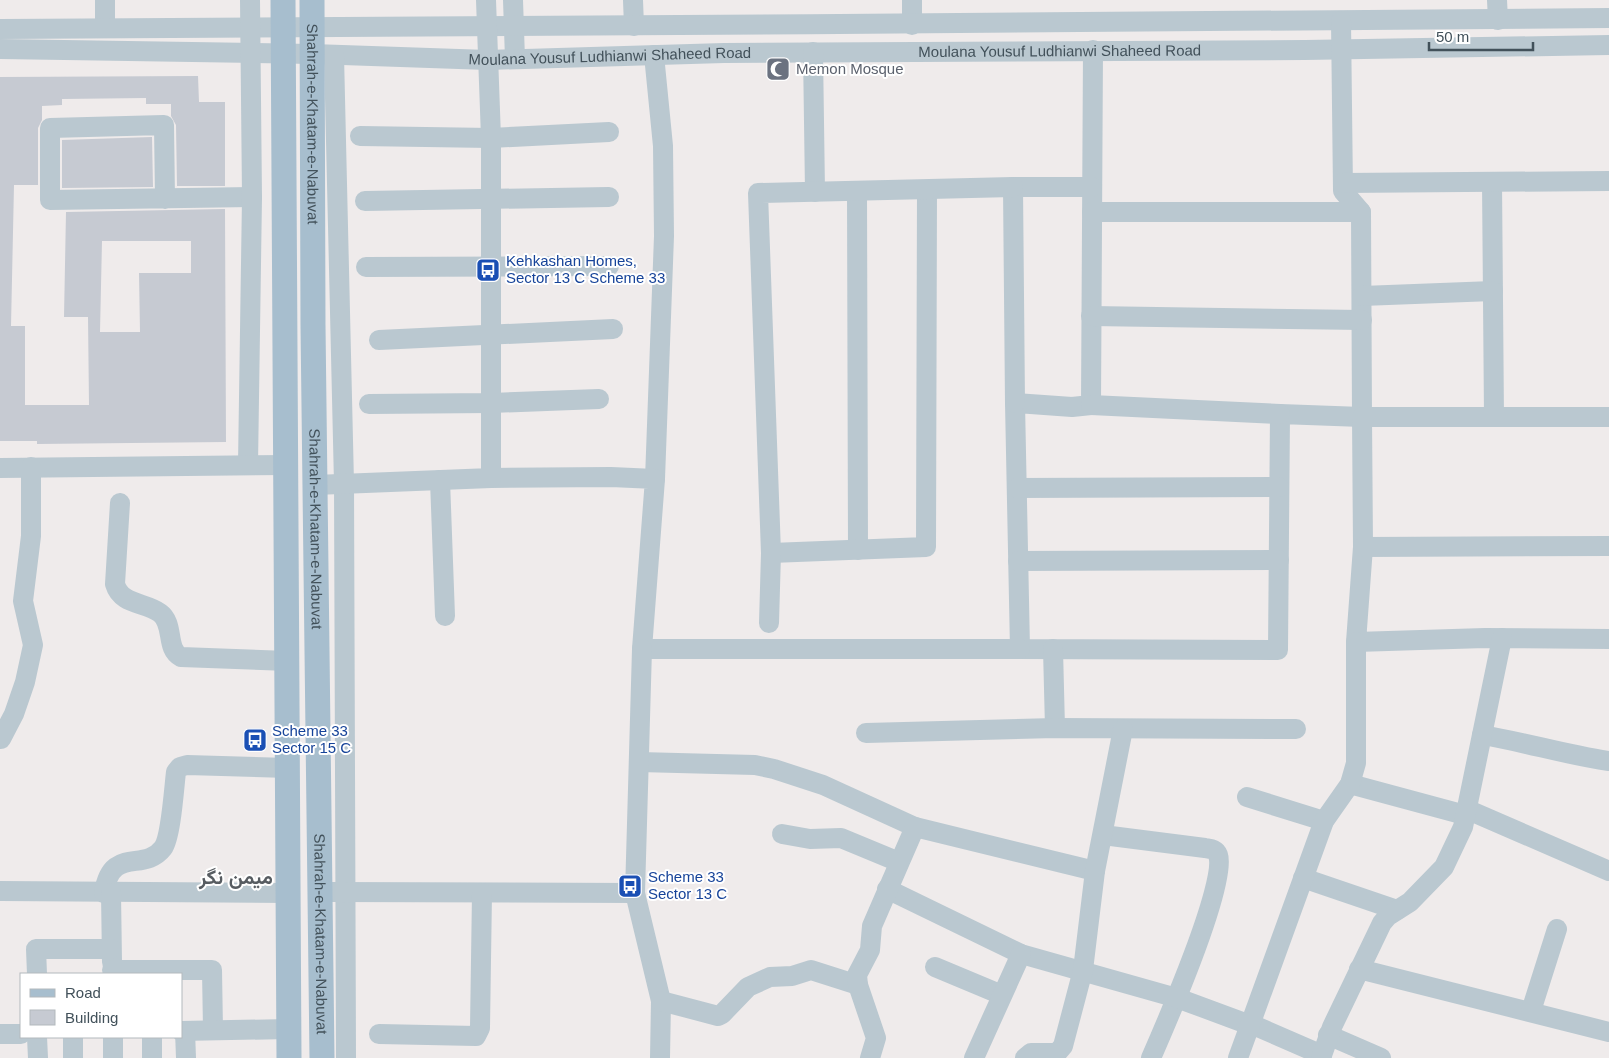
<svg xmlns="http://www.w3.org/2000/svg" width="1609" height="1058" font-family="Arial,Vazirmatn,sans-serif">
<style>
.building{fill:#c6cad2;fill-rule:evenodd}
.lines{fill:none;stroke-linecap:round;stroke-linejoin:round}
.minor{stroke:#bac8d0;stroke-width:20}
.major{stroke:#a7bece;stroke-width:25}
.labels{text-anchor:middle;stroke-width:4;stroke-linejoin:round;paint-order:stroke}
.street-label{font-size:15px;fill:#42515a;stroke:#fff}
.worship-label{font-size:15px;fill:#5b616d;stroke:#fff;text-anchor:start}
.transit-label{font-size:15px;fill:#164399;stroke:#fff;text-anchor:start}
.district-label{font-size:20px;font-weight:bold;fill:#575c61;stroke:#fff}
</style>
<rect width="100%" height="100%" fill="#efebeb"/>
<!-- building -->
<g class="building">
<path d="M198,76l1,26h26v84h-48l-1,-61 -5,-9v-12h-25v-6l-84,1v6l-20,1v14l-4,8v57h-24l-3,141h14v79h64l-1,-88h-24l2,-105 159,-3 1,233 -189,2v-3h-37v-364zM102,241h89v32h-52l1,59h-40z"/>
<path d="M152,137l1,50 -91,1v-48z"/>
</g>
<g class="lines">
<!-- minor -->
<g class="minor">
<path d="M105,0v28"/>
<path d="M513,0l2,59"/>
<path d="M633,0l1,26"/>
<path d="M1497,0l1,20"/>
<path d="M912,25v-25"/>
<path d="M0,29c536,-4 1073,-5 1609,-11"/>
<path id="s1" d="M0,49l313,5 175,6 236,-7 581,-3 304,-5"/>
<path d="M1093,50l-2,355 -19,2 -57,-4 5,246 258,1 2,-236 82,3 -1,-205 -18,-21 -2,-170"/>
<path d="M813,52l2,140"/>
<path d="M334,55l10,428 2,575"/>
<path d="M654,55l9,91 1,90 -9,243"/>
<path d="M360,136l131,2 118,-6"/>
<path d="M1492,182l2,235"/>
<path d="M1343,183l266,-2"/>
<path d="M857,191l1,359"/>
<path d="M165,199l-1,-74 -114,3v72l202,-3"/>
<path d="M365,201l244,-4"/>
<path d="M1092,212h269"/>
<path d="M366,267l243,-1"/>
<path d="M1362,296l131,-5"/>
<path d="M1091,316l271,4"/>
<path d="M379,340l234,-11"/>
<path d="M1015,403l-2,-216h79"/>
<path d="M369,404l122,-1 108,-4"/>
<path d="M1091,405l189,9"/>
<path d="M1609,417h-247l1,130 -7,95 129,-4 124,1"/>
<path d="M248,465l4,-268 -2,-197"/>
<path d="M0,468l287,-3"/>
<path d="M491,478l120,-1 44,2 -13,170h378"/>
<path d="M440,480l5,136"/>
<path d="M315,485l176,-7v-340l-5,-138"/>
<path d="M1017,488l262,-1"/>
<path d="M120,503l-5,81c6,21 30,18 45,29 15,11 5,36 21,44l107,4"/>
<path d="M1363,547l246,-1"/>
<path d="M771,553l155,-6 1,-357"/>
<path d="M1018,561l261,-1"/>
<path d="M769,623l2,-70 -13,-360 255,-6"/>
<path d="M1053,649l2,79"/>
<path d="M866,733l189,-5 241,1"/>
<path d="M1482,735c43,7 84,20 127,26"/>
<path d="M1,739l13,-25 11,-32 8,-37 -10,-44 8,-65v-69"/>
<path d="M639,762l116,3 19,4 49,16 92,42 180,44"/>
<path d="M1350,784l115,31"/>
<path d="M1247,797l77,24"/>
<path d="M1466,809l143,62"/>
<path d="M782,834l28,5 31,-1 58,24"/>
<path d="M1103,835l102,13c5,1 11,1 13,7 10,27 -53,171 -67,203"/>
<path d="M1303,878l94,32"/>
<path d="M887,889l134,65 156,44 73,27"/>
<path d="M0,891l288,2"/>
<path d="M331,892l304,1 7,-244"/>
<path d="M104,893c7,-48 40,-20 59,-45 8,-11 11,-60 13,-76l4,-5 7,-2 101,3"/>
<path d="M111,893l1,69"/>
<path d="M635,893l26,108 -1,57"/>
<path d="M935,967l67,28"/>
<path d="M1359,969l250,63"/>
<path d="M112,970h100l1,60"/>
<path d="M37,974l-1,-25h75"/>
<path d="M661,1001l57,15 4,-2 26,-27 22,-10 22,-1 19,-6 47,15"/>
<path d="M1531,1011l26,-82"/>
<path d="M1251,1024l71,31"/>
<path d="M181,1031l108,-2"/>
<path d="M185,1031l1,27"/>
<path d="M0,1034h21"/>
<path d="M379,1034l97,2 4,-8 2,-135"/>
<path d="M1328,1035l53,23"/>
<path d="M37,1037l1,21"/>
<path d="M73,1037v21"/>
<path d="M113,1037v21"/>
<path d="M152,1037v21"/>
<path d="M870,1058l6,-20 -18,-53 -1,-10 13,-25 2,-24 43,-99"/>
<path d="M974,1058l47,-104"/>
<path d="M1025,1058l6,-5h26l6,-7 20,-76 12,-99 28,-142"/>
<path d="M1238,1058l86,-237 26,-37 6,-21v-121"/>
<path d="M1321,1058l11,-31 50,-104 6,-7 22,-14 34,-35 19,-40 39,-189"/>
</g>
<!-- major -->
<g class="major">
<path d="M283,0l6,1058"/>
<path id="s2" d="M312,0l1,325 9,733"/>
</g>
</g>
<!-- icons -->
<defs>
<g id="mosque-square" transform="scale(1.25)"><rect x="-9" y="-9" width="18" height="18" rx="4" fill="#6b7280" stroke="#fff"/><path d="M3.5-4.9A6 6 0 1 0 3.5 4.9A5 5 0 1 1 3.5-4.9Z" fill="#fff"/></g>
<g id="bus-square" transform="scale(1.25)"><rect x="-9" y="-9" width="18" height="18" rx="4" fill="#1a4fb4" stroke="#fff"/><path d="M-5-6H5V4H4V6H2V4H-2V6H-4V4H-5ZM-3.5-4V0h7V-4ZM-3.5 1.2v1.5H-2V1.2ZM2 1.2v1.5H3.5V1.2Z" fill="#fff"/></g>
</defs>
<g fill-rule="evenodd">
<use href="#mosque-square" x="778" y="69"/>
<use href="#bus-square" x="488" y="270"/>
<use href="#bus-square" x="255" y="740"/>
<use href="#bus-square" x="630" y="886"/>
</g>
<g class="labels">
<!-- street labels -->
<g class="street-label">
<text dy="5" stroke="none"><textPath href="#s1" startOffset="1060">Moulana Yousuf Ludhianwi Shaheed Road</textPath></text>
<text dy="5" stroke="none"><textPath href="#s1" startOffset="610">Moulana Yousuf Ludhianwi Shaheed Road</textPath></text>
<text dy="5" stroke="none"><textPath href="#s2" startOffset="124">Shahrah-e-Khatam-e-Nabuvat</textPath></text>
<text dy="5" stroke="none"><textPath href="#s2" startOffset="529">Shahrah-e-Khatam-e-Nabuvat</textPath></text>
<text dy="5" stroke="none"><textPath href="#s2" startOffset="934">Shahrah-e-Khatam-e-Nabuvat</textPath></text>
</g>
<!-- worship labels -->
<g class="worship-label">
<text x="796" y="74">Memon Mosque</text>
</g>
<!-- transit labels -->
<g class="transit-label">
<text x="506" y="266">Kehkashan Homes,<tspan x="506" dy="17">Sector 13 C Scheme 33</tspan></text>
<text x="272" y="736">Scheme 33<tspan x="272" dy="17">Sector 15 C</tspan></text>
<text x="648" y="882">Scheme 33<tspan x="648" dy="17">Sector 13 C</tspan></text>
</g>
<!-- district labels -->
<g class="district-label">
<text x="236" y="884">میمن نگر</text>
</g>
</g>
<!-- legend -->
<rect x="20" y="973" width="162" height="65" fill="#ffffff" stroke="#b3b9bd"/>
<rect x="30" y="989" width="25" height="8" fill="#a7bece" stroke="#b3b9bd"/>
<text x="65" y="998" font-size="15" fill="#42515a">Road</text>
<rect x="30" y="1010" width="25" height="15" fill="#c6cad2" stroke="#b3b9bd"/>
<text x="65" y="1023" font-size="15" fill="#42515a">Building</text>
<!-- scale -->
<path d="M1429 42v8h104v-8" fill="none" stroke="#42515a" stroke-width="2.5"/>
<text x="1436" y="42" font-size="15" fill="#42515a" stroke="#ffffff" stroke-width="4" paint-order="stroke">50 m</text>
</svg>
